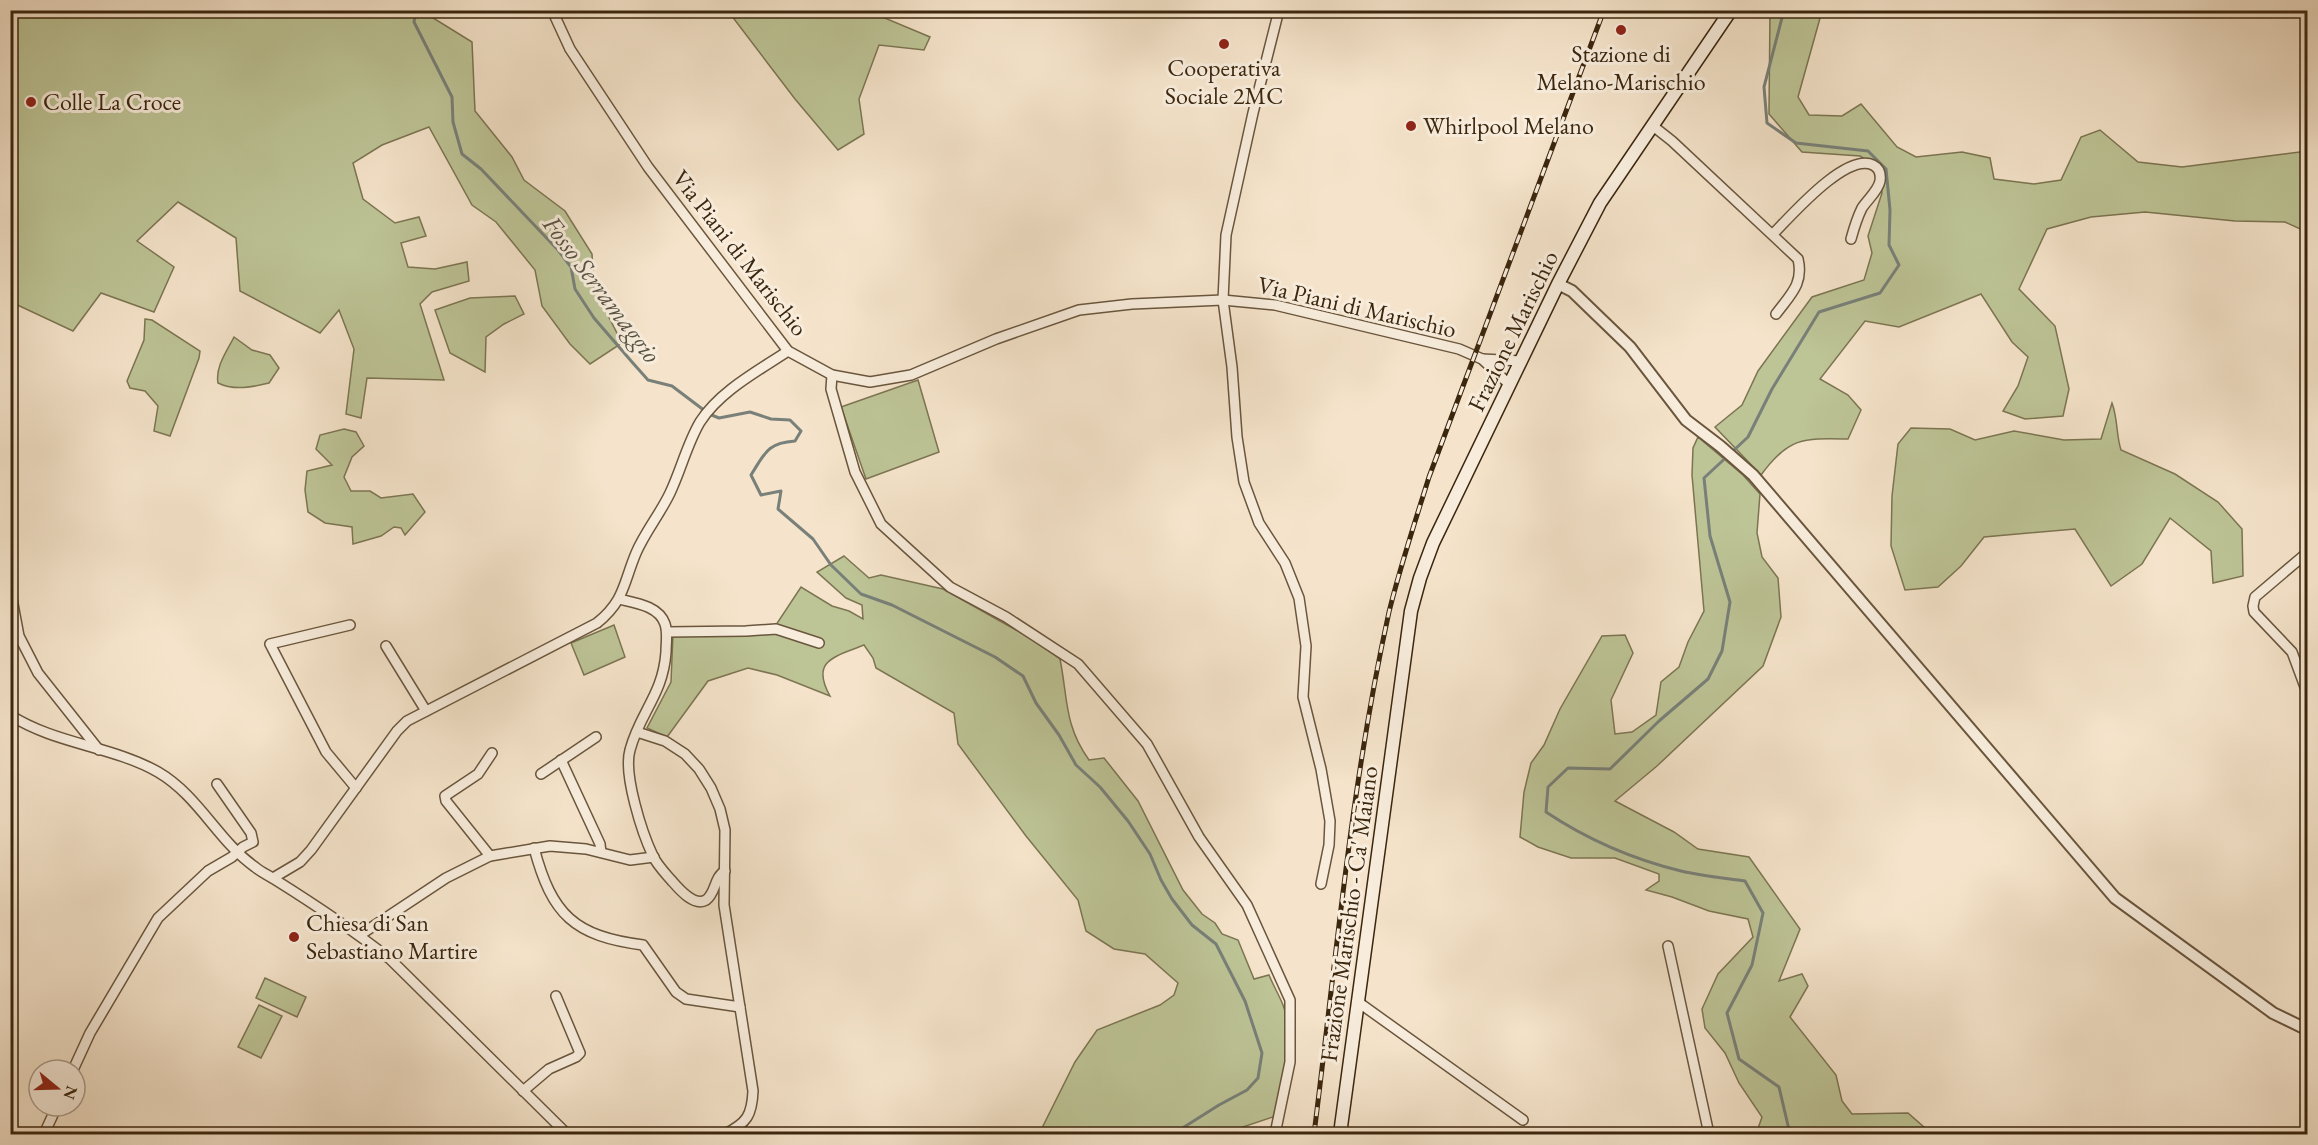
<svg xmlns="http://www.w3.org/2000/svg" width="2318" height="1145" font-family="'EB Garamond',serif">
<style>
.green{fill:#bdc496;stroke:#7c7552;stroke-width:1.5}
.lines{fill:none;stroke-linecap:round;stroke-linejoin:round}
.stream{stroke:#788079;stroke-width:3}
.minor-casing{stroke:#6a563d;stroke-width:12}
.tertiary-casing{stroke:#6a563d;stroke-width:14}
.secondary-casing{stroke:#3b260e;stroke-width:15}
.minor{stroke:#f8eddd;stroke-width:9}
.tertiary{stroke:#f8eddd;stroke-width:10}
.secondary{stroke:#f8eddd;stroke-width:12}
.rail-casing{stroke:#3b260e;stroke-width:5}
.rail{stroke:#f8eddd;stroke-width:3;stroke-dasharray:9;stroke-linecap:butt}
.poi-dot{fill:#8f2418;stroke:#f8eddd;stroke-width:2}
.labels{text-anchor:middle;stroke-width:6;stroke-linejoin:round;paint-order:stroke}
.poi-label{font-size:24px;fill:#3b260e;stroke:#f8eddd;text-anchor:start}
.street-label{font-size:24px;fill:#3b260e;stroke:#f8eddd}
.water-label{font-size:26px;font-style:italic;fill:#595344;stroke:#f8eddd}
</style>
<rect width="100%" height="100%" fill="#f5e4cb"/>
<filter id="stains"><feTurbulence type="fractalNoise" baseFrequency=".00333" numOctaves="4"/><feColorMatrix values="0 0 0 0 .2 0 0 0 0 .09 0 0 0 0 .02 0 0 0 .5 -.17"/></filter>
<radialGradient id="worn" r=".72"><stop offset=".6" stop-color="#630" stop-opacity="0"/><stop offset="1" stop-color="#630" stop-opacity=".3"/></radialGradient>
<!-- green -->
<g class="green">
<path d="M10,11h412l50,31 3,69 37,46 12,23 41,31 27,43 2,34 28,55 -32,21 -20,-20 -28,-38 -7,-36 -39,-48 -24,-17 -43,-78 -47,18 -29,18 10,36 32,24 24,-6 7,19 -25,7 7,24 27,2 32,-7 2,19 -37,11 -12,12 24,76 -77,-2 -6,40 -15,-4 8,-65 -15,-39 -19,23 -80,-42 -4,-53 -58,-36 -41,39 37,26 -20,45 -53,-19 -28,38 -62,-29z"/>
<path d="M728,11h145l2,3 55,23 -6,13 -45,-5 -20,54 5,35 -26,16 -43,-51z"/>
<path d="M1770,11h52l-24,86 11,18 33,1 19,-12 36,43 19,10 46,-5 28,6 4,21 40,5 27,-4 20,-43 19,-7 38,32 44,5 125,-16v81l-22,-10 -50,-1 -90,-9 -54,5 -44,12 -28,60 36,37 14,63 -6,27 -38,3 -22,-8 15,-25 10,-29 -16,-15 -31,-48 -82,33 -34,-6 -45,58 28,16 13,15 -13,29c-45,-1 -59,-2 -87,36l-46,-48 27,-22 16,-34 54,-74 52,-17 8,-27 -4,-17 14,-43 -2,-25 -20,-12 -58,-4 -33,-38z"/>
<path d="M515,296l9,18 -20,10 -18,13 -1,35 -35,-19 -15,-43 35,-12z"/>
<path d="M145,319l7,1 48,31 -1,7 -29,78 -16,-5 4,-25 -13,-15 -15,-3 -3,-7 17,-41z"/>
<path d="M234,337l18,13 18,5 9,13 -10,15c-16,4 -35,8 -51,0 -3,-16 9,-32 16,-46z"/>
<path d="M918,380l21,72 -73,27 -25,-72z"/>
<path d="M2112,403c6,16 4,32 9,47l54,24 43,28 24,27 1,47 -30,7 -2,-32 -41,-33 -28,46 -31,22 -36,-57 -91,8 -23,29 -23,21 -33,3 -14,-44 1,-50 6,-52 13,-16 39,1 25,11 39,-9 50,9 37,-1z"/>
<path d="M344,429l12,3 8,14 -12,11 -8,20 7,14h19l11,7 32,-4 12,18 -20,23 -4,-7 -7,-1 -13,9 -28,8 -1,-17 -27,-4 -17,-11 -3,-22 2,-19 25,-6 -16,-16 4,-14z"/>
<path d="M1698,437l45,38 17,19 -3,39 5,24 16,21 3,39 -18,49 -106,100 -42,35 59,31 24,17 51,8 51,72 -21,52 23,-7 6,12 -18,31 46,58 6,26 10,13 56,-1 17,15 -4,6h-165l6,-17 -23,-34 -14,-30 -20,-25 -3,-19 16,-35 35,-37 -5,-18 -39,-8 -37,-14 -26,-7 13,-9v-7l-44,-16h-44l-33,-11 -18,-10 4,-45 7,-29 13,-18 16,-36 42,-73 23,-1 8,18 -22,47 4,34 17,-2 24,-17 5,-33 18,-15 9,-25 16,-31 -12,-136 1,-27z"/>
<path d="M844,556l25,22 12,-3 62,14 89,50 28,20c8,40 4,66 29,101l15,-2 34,43 45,89 19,24 13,9 7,11 16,6 16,39 15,-4c4,10 10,20 14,30 12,31 2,82 -10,112l-51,17h-183l36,-72 22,-32 63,-25 14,-10 4,-12 -33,-29 -31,-5 -28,-18 -8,-31 -52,-64 -68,-92 -4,-31 -78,-45 -3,-10 -9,-13c-29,12 -54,15 -34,51l-53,-21 -29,-7 -40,13 -41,56 -20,-9 24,-46 2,-48 101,-6 27,-41 31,19 17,5 14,8 -1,-14 -16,-7 -29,-26z"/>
<path d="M614,625l11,32 -41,18 -13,-32z"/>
<path d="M265,978l41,19 -9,20 -41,-19z"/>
<path d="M259,1005l23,11 -21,42 -23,-11z"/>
</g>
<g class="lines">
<!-- stream -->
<g class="stream">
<path d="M416,10l-2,12 38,75 1,25 9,32 19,15 77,81 13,17 4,22 19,29 38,44 16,18 24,6 37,28 10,4 31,-6 21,7 19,1 11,11 -6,10c-28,2 -30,12 -44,34l10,20 20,-4 -3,18 35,30 18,26 30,29 31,11 103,52 28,19 13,27 23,32 17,30 24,22 28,34 22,33 11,26 11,19 20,26 24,19 29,57 17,52 -4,25 -11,12 -28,15 -46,29"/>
<path d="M1784,10l-20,77 3,36 29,20 72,8 18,18 4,41 -1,35 10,20 -19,28 -61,19 -47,77 -24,48 -44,41 6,58 20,66 -8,49 -14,28 -49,42 -49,48 -42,-1 -20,19 -2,25c42,28 86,47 135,59 21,5 43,7 64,10l18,32 -11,52 -25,48 12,46 40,28 11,47"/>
</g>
<!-- minor casing -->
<g class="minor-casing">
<g id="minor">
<path d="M552,10l18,39 78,118 140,184 44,24 38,7 41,-7 85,-36 83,-29 53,-6 91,-4 52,5 184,44 23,10 28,26"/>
<path d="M1279,10l-26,103 -27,122 -3,65 9,67 5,70 7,45 15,41 26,40 14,35 7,48 -3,51 18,72 9,52 -1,24 -8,39"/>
<path d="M1653,126l19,15 126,118c6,25 -8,36 -22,55"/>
<path d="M1773,234c18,-18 73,-82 100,-69 6,3 8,9 7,16 -2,10 -12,18 -18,27 -5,10 -8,20 -11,31"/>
<path d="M1482,359l40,2"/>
<path d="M832,375l-1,14 24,83 26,52 69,63 56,30 72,47 69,80 52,93 48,68 43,95v62l-15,72"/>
<path d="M2308,552l-53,45 -2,9 1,6 38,40 16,43"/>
<path d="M10,588l9,48 19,37 61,77"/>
<path d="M619,599c17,4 40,7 46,25 3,9 1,19 1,28 -3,43 -26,60 -36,98 -7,24 12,83 23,106 4,9 13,18 19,25 7,8 22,26 34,19 10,-7 8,-23 19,-29"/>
<path d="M350,625l-80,19 56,108 30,36"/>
<path d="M667,632l79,-1 30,-2 43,14"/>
<path d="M386,646l40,65"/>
<path d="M10,715c45,29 102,31 148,57 41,24 60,69 97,95 6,5 13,8 19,12 40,25 79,51 116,80l177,175"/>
<path d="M637,732l28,9 20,13 14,15 12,19 9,21 5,21 -1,75 29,186c-1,24 -6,32 -28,43"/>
<path d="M561,760l39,84 1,8"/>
<path d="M541,774l55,-37"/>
<path d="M534,848c18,67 40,88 109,97l33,47 10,7 54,8"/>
<path d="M490,856l-44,-55 -1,-5 33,-22 14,-21"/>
<path d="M273,878l27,-16 11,-12 86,-119 10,-10 190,-98c28,-23 26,-39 39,-70 9,-21 24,-39 34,-60 11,-23 17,-49 30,-71 20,-31 58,-51 88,-71"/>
<path d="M360,935l86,-57 44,-22 60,-10 36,3 44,11 24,-3"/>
<path d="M1668,946l41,188"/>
<path d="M1358,1002l165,118"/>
<path d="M73,1070l17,-37 68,-115 50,-47 24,-14 11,-10 10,-5 -2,-9 -34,-49"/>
<path d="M523,1091l26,-22 27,-12 4,-4 -24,-57"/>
<path d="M44,1134l13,-28"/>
</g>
</g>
<!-- tertiary casing -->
<g class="tertiary-casing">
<path id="tertiary" d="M1558,284l14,7 58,56 56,73 34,26 33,29 362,423 158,115 35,17"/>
</g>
<!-- secondary casing -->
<g class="secondary-casing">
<path id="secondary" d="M1340,1134l71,-523 9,-33 13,-35 125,-259 42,-81 131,-193"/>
</g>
<!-- minor -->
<use href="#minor" class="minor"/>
<!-- tertiary -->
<use href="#tertiary" class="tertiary"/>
<!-- secondary -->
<use href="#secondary" class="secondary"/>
<!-- rail casing -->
<g class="rail-casing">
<path id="rail" d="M1314,1134c22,-174 37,-350 75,-522 11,-45 26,-90 40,-135l175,-467"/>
</g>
<!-- rail -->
<use href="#rail" class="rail"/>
</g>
<!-- markers -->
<g class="poi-dot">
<circle cx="1621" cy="30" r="6"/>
<circle cx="1224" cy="44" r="6"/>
<circle cx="31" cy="102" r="6"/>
<circle cx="1411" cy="126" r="6"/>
<circle cx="294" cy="937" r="6"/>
</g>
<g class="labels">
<!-- poi labels -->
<g class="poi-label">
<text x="1621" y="62" text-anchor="middle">Stazione di<tspan x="1621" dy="28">Melano-Marischio</tspan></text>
<text x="1224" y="76" text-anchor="middle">Cooperativa<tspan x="1224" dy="28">Sociale 2MC</tspan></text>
<text x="43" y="110">Colle La Croce</text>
<text x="1423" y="134">Whirlpool Melano</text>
<text x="306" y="931">Chiesa di San<tspan x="306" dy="28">Sebastiano Martire</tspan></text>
</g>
<!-- street labels -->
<g class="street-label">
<text transform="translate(740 253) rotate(52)" y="8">Via Piani di Marischio</text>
<text transform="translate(1357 307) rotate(13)" y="8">Via Piani di Marischio</text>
<text transform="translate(1513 331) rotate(-64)" y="8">Frazione Marischio</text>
<text transform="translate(1349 914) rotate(-82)" y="8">Frazione Marischio - Ca' Maiano</text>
</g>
<!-- water labels -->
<g class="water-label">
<text transform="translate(602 289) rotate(53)" y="9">Fosso Serramaggio</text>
</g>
</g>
<!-- margin -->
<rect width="2318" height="1145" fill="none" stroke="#f5e4cb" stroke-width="36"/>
<rect x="12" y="12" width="2294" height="1121" fill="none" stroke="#3b260e" stroke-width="3"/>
<rect x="18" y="18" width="2282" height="1109" fill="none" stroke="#3b260e" stroke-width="1.5"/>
<!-- north arrow -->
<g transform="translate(57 1088) rotate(109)"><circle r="28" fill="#f8eddd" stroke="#ac9d8a" stroke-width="1.5"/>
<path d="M0-4.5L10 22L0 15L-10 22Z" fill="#8f2418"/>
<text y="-9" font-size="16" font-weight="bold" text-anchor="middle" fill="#3b260e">N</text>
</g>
<rect width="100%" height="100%" filter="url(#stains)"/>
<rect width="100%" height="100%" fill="url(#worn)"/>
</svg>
